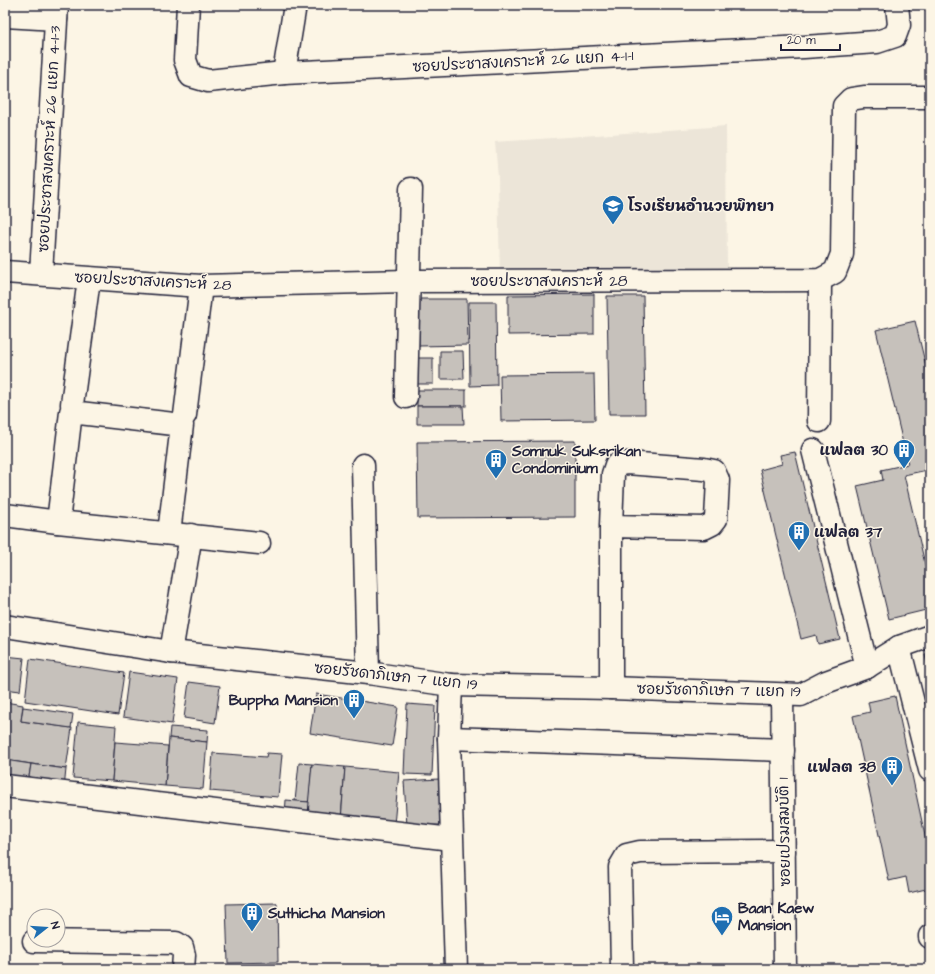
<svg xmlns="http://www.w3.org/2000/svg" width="935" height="974" font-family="'Architects Daughter','Playpen Sans Thai',sans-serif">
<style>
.built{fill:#ece5d8}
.building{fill:#c6c1bb;stroke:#22223b}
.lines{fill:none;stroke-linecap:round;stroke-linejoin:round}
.minor-casing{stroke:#22223b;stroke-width:25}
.minor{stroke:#fcf5e5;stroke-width:22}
.labels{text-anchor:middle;stroke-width:3;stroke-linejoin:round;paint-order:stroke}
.street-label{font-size:15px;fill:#22223b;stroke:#fcf5e5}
.poi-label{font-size:15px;font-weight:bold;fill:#22223b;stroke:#fcf5e5;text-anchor:start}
</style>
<rect width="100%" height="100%" fill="#fcf5e5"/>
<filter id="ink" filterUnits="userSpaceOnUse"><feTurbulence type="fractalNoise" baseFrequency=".025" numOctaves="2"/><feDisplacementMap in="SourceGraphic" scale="8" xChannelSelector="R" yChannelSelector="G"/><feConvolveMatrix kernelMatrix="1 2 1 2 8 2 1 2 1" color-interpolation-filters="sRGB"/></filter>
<g filter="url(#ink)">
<!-- built -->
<path class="built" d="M726,126l1,147 -227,3 -2,-98 -3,-36z"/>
<!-- building -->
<g class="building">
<path d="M594,294v40l-86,1v-40z"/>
<path d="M607,296h36l2,118h-36z"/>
<path d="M418,299h49l1,46 -49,1z"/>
<path d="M469,302h27l1,83 -27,1z"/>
<path d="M915,321l15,62v80l-5,1 2,6 -23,5 26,110v24l-41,10 -32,-133 26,-6 -2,-10 27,-6 -32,-134z"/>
<path d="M440,351h23l1,28h-24z"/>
<path d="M416,358h17v26h-16z"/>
<path d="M594,374l1,46 -94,1 -1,-46z"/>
<rect x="417" y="390" width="49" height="16"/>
<path d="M417,406h46l1,18h-47z"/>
<path d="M575,441v76l-157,1 -1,-76z"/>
<path d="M795,452l45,187 -22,5 -2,-9 -15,4 -41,-169 22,-6 -2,-9z"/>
<path d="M930,654v24l-5,-23z"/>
<path d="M5,656l19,2 -4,33 -15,-2z"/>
<path d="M30,659l94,14 -6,42 -93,-14z"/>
<path d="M129,672l49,7 -6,45 -49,-7z"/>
<path d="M189,682l31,4 -5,37 -31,-5z"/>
<path d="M316,694l82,13 -6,39 -82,-13z"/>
<path d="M895,696l35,163v29l-21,5 -3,-16 -17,4 -36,-165 17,-4 -2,-10z"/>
<path d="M5,702l18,3 -2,16 51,7 -6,41 -61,-9z"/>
<path d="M407,704l28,2 -3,69 -28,-1z"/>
<path d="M23,707l50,7 -2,14 -50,-7z"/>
<path d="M78,722l38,4 -4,55 -39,-3z"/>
<path d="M170,727l38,3 -1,12 -38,-4z"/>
<path d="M169,738l38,4 -4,47 -38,-3z"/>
<path d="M115,742l53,4 -3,40 -53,-5z"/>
<path d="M213,753l53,4 1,-4 15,1 -4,43 -68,-6z"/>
<path d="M5,760l26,4 -3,19 -23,-3z"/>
<path d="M299,763l13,1 -3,38 -14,-1z"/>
<path d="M31,764l35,5 -2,20 -36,-6z"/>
<path d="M312,764l33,3 -4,52 -34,-3z"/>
<path d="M345,767l54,5 -5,53 -53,-5z"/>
<path d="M439,779l3,46 -35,1 -3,-45z"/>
<path d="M286,800l23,2 -1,14 -23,-2z"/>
<path d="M277,903l1,59 -50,1 -2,-59z"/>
</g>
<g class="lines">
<!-- minor casing -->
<g class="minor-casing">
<g id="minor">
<path d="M188,5l-3,55 6,16 17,5 76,-8 520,-26 73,-5 18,-6 4,-11 -2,-20"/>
<path d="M5,16l51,3"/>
<path d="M284,73l11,-68"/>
<path d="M5,272l196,14 207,-5 412,-1 15,-8 7,-18 2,-148 7,-7 13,-2h66"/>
<path d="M41,273l16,-268"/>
<path d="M406,397l5,-208"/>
<path d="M72,404l17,-125"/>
<path d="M185,415l16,-129"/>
<path d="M819,421l1,-141"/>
<path d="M813,450l54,217"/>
<path d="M363,465l5,208"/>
<path d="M5,515l53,7 201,21"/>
<path d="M58,522l13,-110 111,13 -13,108"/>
<path d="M5,626l166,26 197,21 83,12 160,3 190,7 25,-13 41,-15 32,-20 31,-11"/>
<path d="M899,647l31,123"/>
<path d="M171,652l20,-117"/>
<path d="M451,685l-2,53 7,231"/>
<path d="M611,688v-162l2,-52 3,-9 11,-2 77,6 10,2 4,9 -2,39 -4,5 -8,4 -93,-2"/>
<path d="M782,695l3,274"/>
<path d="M449,738l334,12"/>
<path d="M5,786l446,53"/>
<path d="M930,936v1"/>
<path d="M34,941l142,2 6,4 2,8 -1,14"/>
<path d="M622,969l-2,-102 7,-12 13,-3 144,-1"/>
</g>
</g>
<!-- minor -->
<use href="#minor" class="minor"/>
</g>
</g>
<!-- icons -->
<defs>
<g id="school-pin" transform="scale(1.15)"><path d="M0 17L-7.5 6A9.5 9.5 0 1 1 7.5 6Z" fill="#1f6fb2" stroke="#fcf5e5"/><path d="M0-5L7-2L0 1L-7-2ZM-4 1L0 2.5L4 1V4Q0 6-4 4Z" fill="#fff"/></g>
<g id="building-pin" transform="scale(1.15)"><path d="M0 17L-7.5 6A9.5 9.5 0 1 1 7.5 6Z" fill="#1f6fb2" stroke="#fcf5e5"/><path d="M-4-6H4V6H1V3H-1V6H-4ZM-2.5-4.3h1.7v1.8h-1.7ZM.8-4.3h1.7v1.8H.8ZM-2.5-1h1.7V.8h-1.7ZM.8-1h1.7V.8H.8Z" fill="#fff"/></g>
<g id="hotel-pin" transform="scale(1.15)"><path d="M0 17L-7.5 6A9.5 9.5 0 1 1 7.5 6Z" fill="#1f6fb2" stroke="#fcf5e5"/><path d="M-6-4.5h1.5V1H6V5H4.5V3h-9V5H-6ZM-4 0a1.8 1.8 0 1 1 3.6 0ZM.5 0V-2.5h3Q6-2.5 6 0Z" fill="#fff"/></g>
</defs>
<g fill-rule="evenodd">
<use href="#school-pin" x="613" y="206"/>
<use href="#building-pin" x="904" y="450"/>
<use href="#building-pin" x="496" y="460"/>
<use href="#building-pin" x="799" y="532"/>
<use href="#building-pin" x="354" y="700"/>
<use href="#building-pin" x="892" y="767"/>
<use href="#building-pin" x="252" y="913"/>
<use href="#hotel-pin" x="722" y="917"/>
</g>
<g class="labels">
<!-- street labels -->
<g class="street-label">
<text transform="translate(523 61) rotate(-3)" y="5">ซอยประชาสงเคราะห์ 26 แยก 4-1-1</text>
<text transform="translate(49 139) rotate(-87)" y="5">ซอยประชาสงเคราะห์ 26 แยก 4-1-3</text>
<text transform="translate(153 281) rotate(3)" y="5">ซอยประชาสงเคราะห์ 28</text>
<text x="549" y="286">ซอยประชาสงเคราะห์ 28</text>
<text transform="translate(396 676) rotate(6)" y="5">ซอยรัชดาภิเษก 7 แยก 19</text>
<text transform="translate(719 690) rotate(1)" y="5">ซอยรัชดาภิเษก 7 แยก 19</text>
<text transform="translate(784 832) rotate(-91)" y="5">ซอยเปรมสมบัติ 1</text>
</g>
<!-- poi labels -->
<g class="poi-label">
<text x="628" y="211">โรงเรียนอำนวยพิทยา</text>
<text x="888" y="455" text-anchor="end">แฟลต 30</text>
<text x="512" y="456">Somnuk Suksrikan<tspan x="512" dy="17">Condominium</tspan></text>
<text x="814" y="537">แฟลต 37</text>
<text x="338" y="705" text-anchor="end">Buppha Mansion</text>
<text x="876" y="772" text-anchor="end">แฟลต 38</text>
<text x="738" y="913">Baan Kaew<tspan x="738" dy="17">Mansion</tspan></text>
<text x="268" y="918">Suthicha Mansion</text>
</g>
</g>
<!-- margin -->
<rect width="935" height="974" fill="none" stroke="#fcf5e5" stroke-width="20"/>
<rect x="10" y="10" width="915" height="954" fill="none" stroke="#22223b" stroke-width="1.5" filter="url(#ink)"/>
<!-- north arrow -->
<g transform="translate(46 928) rotate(73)"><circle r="19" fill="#fcf5e5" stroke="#a5a1a1"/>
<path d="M0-3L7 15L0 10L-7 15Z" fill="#1f6fb2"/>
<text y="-6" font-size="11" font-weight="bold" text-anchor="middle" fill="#22223b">N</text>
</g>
<!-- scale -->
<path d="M781 44v6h59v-6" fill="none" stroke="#22223b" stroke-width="2"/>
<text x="787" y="44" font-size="12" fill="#22223b" stroke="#fcf5e5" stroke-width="3" paint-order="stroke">20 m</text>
</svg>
